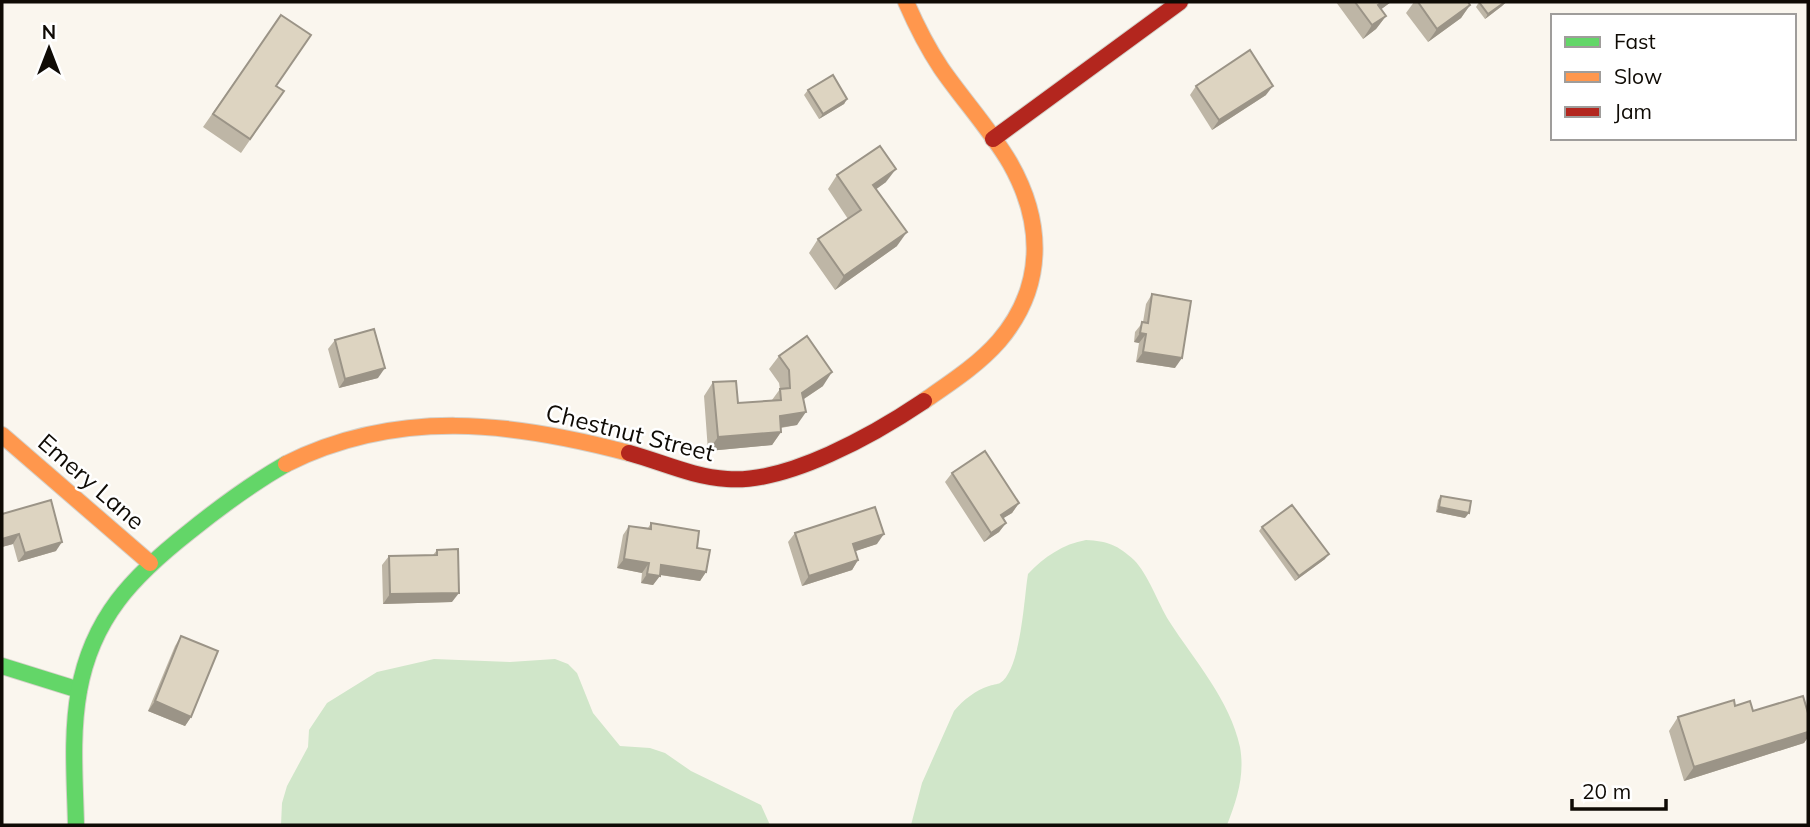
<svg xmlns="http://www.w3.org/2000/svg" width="1810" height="827" font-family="Mulish,sans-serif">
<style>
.green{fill:#d0e6c9}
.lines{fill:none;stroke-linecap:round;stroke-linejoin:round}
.fast-casing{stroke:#d5d1c9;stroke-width:18}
.slow-casing{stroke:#d5d1c9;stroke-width:18}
.jam-casing{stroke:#d5d1c9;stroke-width:18}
.fast{stroke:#63d668;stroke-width:16}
.slow{stroke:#ff974d;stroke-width:16}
.jam{stroke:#b3261e;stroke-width:16}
.wall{fill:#beb6a6}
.shaded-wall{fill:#9b9487}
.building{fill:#ddd4c1;stroke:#9b9487;stroke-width:2}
.labels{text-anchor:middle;stroke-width:5;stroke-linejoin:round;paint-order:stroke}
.street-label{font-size:24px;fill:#0f0b05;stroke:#fff}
</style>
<rect width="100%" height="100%" fill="#faf6ee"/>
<!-- green -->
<g class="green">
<path d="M1086,540c21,1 32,5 48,20 14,14 24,43 35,61 25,39 61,79 71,126 5,28 -3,53 -13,78h-316l11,-42 32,-72c9,-11 22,-21 35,-25 2,-1 9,-2 11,-3 21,-13 24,-85 28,-109 16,-17 35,-30 58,-34z"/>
<path d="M434,659l76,3 45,-3 13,5 9,9 16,40 27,33 30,2 15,5 26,18 70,34 9,20h-489l1,-22 5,-17 21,-39 1,-17 18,-27 50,-31z"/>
</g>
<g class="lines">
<!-- fast casing -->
<g class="fast-casing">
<g id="fast">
<path d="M2,666l77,24"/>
<path d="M76,825c-1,-44 -5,-90 3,-134 13,-73 54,-115 110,-159 31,-25 62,-48 97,-68"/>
</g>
</g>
<!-- slow casing -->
<g class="slow-casing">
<g id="slow">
<path d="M906,2c10,23 21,45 35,66 22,32 49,61 69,95 34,60 35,124 -11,178 -21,24 -49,42 -75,60"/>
<path d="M2,435l148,128"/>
<path d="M286,464c112,-56 226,-42 343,-11"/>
</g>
</g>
<!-- jam casing -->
<g class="jam-casing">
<g id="jam">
<path d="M993,139l187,-137"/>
<path d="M629,453c33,9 64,24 98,26 60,5 148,-45 197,-78"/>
</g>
</g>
<!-- fast -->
<use href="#fast" class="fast"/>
<!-- slow -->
<use href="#slow" class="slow"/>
<!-- jam -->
<use href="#jam" class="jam"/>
</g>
<!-- wall -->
<g class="wall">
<path d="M1336,2h55l-10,7 5,7 -10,13 -13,10z"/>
<path d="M1414,2h54l2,3 -9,13 -33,24 -22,-29z"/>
<path d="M1479,2h27l-4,4 -17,13 -9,-12z"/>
<path d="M281,15l-5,71 8,5 -43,62 -38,-26z"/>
<path d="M1196,86l70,9 -54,35 -22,-35z"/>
<path d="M808,90l39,9 -3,5 -25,15 -15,-24z"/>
<path d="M837,175l49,7 -10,7 21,57 -62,44 -26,-37 9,-14 30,-20 -20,-30z"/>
<path d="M1152,294l23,74 -39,-6 3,-19 -5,-1 1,-10 8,-10 3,-18z"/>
<path d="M335,340l43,38 -39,10 -11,-39z"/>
<path d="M779,356l44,30 -19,13 -7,26 -16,3v4l-9,13 -64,6 -4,-55 9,-14 25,21 34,-3 8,-11 -1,-6 -10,-14z"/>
<path d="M952,473l67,30 -7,10 -9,5 3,5 -7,9 -15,10 -39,-60z"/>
<path d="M1441,496l24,22 -29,-6 2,-12z"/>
<path d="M2,514l54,37 -38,11 -5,-18 -11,3z"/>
<path d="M651,523l46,25 9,24 -6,9 -40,-6 -7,10 -12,-2 1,-10 -25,-5 6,-33 6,-9 19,2z"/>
<path d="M1262,527l63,32 -30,22 -36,-50z"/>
<path d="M795,533l82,11 -22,7 3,9 -6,10 -50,16 -14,-44z"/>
<path d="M437,550l15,52 -69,2 -1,-39 7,-9 44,-1z"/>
<path d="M181,636l10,81 -6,9 -37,-15 27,-65z"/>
<path d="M1735,706l18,5 55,2v24l-4,6 -120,38 -15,-50 9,-14z"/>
</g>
<!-- shaded-wall -->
<g class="shaded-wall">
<path d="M1382,2h9l-23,17 10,-14z"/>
<path d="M1506,2l-4,4 -17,13 3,-5z"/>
<path d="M1470,5l-9,13 -33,24 9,-13z"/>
<path d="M1386,16l-10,13 -13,10 9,-14z"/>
<path d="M1273,86l-7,9 -54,35 7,-10z"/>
<path d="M847,99l-3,5 -25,15 4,-5z"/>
<path d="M896,169l-10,13 -22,16 9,-13z"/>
<path d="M907,232l-10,14 -62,44 9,-14z"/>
<path d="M1140,333l6,1 -7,9 -5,-1z"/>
<path d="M1143,352l39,6 -7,10 -39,-6z"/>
<path d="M385,368l-7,10 -39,10 6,-9z"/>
<path d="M832,372l-9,14 -30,20 9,-13z"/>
<path d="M806,412l-9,13 -27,4 10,-13z"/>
<path d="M781,432l-9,13 -64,6 10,-14z"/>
<path d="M1019,503l-7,10 -18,11 7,-9z"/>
<path d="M1439,507l30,6 -4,5 -29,-6z"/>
<path d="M1006,523l-7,9 -15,10 7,-9z"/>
<path d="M19,534l-6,10 -11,3v-8z"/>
<path d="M884,534l-7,10 -30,10 6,-10z"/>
<path d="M62,542l-6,9 -38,11 7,-9z"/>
<path d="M1329,554l-4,5 -30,22 4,-5z"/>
<path d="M624,559l25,4 -7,10 -25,-5z"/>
<path d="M858,560l-6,10 -50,16 7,-10z"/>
<path d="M661,565l45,7 -6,9 -45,-7z"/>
<path d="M647,574l13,2 -7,9 -12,-2z"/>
<path d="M459,593l-7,9 -69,2 7,-10z"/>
<path d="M155,701l36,16 -6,9 -37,-15z"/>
<path d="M1808,732v5l-4,6 -120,38 10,-14z"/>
</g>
<!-- building -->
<g class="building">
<path d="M1355,2h27l-4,3 8,11 -14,9z"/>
<path d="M1418,2h50l2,3 -33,24z"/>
<path d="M1479,2h26l-17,12z"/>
<path d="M281,15l30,20 -35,51 8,5 -34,48 -37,-25z"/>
<path d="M1250,50l23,36 -54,34 -23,-34z"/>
<path d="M833,75l14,24 -24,15 -15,-24z"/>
<path d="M880,146l16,23 -23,16 34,47 -63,44 -26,-37 43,-29 -24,-35z"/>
<path d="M1152,294l39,7 -9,57 -39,-6 3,-18 -6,-1 2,-11 6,1z"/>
<path d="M374,329l11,39 -40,11 -10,-39z"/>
<path d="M807,336l25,36 -30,21 4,19 -26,4 1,16 -63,5 -5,-55 23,-1 2,22 43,-3 -1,-11 10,-1 -1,-18 -10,-14z"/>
<path d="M985,451l34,52 -18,12 5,8 -15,10 -39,-60z"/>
<path d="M1441,496l30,5 -2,12 -30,-6z"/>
<path d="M51,500l11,42 -37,11 -6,-19 -17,5v-25z"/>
<path d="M1292,505l37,49 -30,22 -37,-49z"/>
<path d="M875,507l9,27 -31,10 5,16 -49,16 -14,-43z"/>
<path d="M651,523l48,8 -2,17 13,2 -4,22 -45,-7 -1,11 -13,-2 2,-11 -25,-4 5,-33 22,3z"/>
<path d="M458,549l1,44 -69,1 -1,-38 48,-1v-5z"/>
<path d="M181,636l37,15 -27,66 -36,-16z"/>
<path d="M1803,696l5,17v19l-114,35 -16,-50 56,-17 1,6 15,-5 3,10z"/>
</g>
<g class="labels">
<!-- street labels -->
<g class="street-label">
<text transform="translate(630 433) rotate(14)" y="8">Chestnut Street</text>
<text transform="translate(91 482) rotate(41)" y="8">Emery Lane</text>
</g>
</g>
<!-- border -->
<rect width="1810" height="827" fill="none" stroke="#0f0b05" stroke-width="7"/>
<!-- legend -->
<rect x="1551" y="14" width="245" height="126" fill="#ffffff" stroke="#9f9d9b" stroke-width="2"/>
<rect x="1565" y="37" width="35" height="10" fill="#63d668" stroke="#9f9d9b" stroke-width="2"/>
<text x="1614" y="49" font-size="21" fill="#0f0b05">Fast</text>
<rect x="1565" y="72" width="35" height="10" fill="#ff974d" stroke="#9f9d9b" stroke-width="2"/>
<text x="1614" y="84" font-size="21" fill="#0f0b05">Slow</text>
<rect x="1565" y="107" width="35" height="10" fill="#b3261e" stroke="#9f9d9b" stroke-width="2"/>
<text x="1614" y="119" font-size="21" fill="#0f0b05">Jam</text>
<!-- north arrow -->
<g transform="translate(49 49)" stroke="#ffffff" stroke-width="5" paint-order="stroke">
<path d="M0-5L12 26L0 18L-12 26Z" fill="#0f0b05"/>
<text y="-10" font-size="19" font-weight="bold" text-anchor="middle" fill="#0f0b05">N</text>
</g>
<!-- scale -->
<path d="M1572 799v10h94v-10" fill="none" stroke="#0f0b05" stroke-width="3.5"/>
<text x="1582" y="799" font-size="21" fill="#0f0b05" stroke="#ffffff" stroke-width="5" paint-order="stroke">20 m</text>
</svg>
